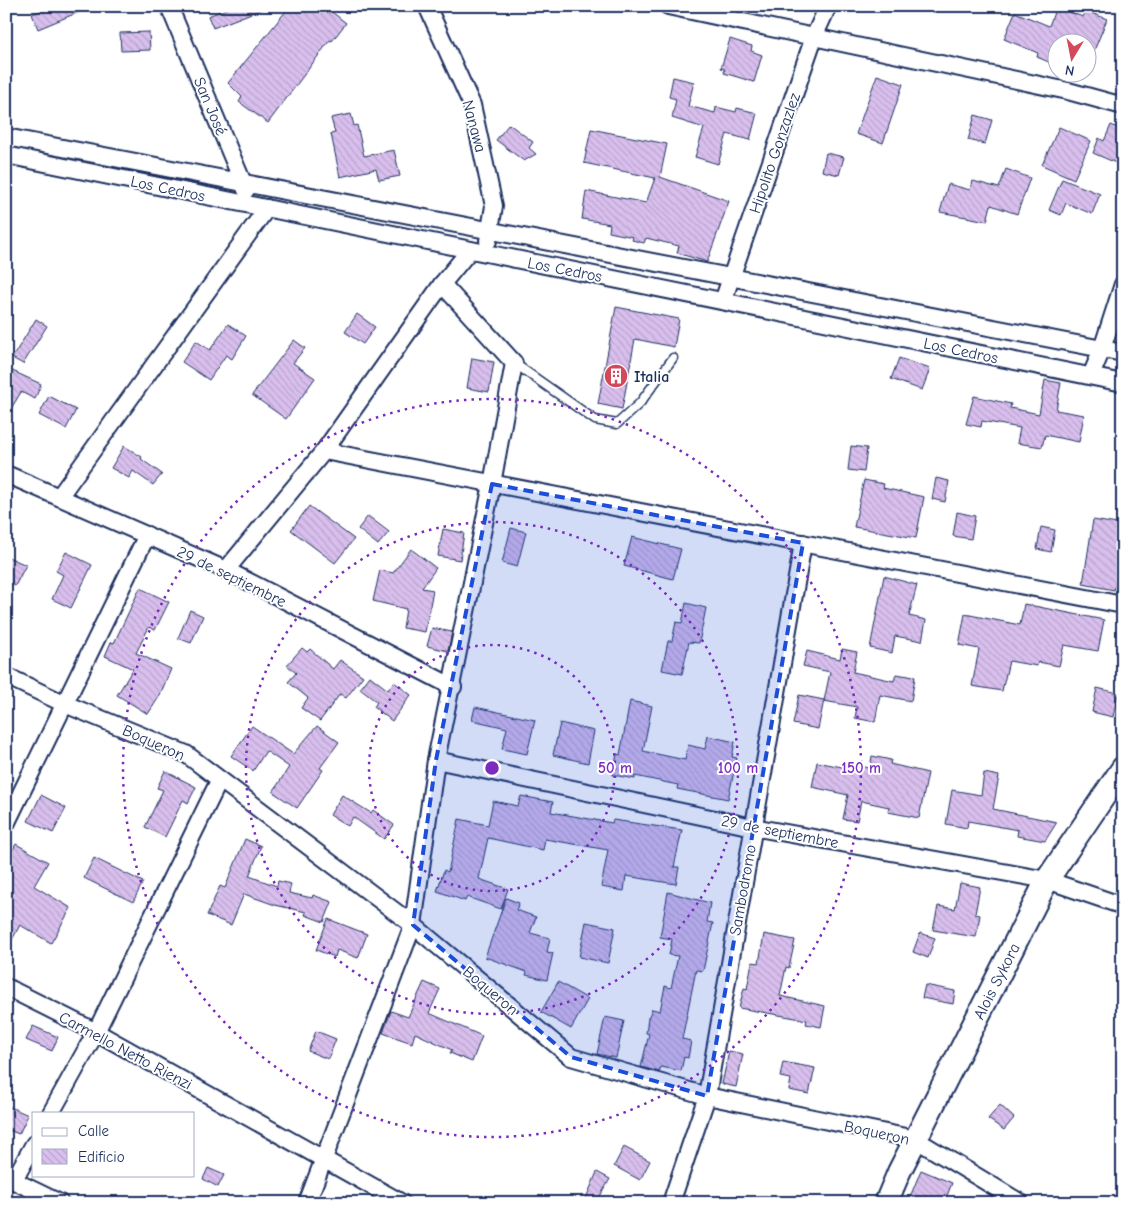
<svg xmlns="http://www.w3.org/2000/svg" width="1129" height="1209" font-family="'Comic Neue',sans-serif">
<style>
.building{fill:url(#building-back-hatch);stroke:#1b2f5e}
.lines{fill:none;stroke-linecap:round;stroke-linejoin:round}
.lane-casing{stroke:#1b2f5e;stroke-width:11}
.street-casing{stroke:#1b2f5e;stroke-width:20}
.secondary-casing{stroke:#1b2f5e;stroke-width:26}
.lane{stroke:#fff;stroke-width:8}
.street{stroke:#fff;stroke-width:16}
.secondary{stroke:#fff;stroke-width:22}
.marked{fill:#1d4ed8;fill-opacity:0.2;stroke:#1d4ed8;stroke-width:4;stroke-dasharray:10 6;stroke-linejoin:round}
.ring{fill:none;stroke:#7b2cbf;stroke-width:2.5;stroke-dasharray:2.5 5}
.labels{text-anchor:middle;stroke-width:4;stroke-linejoin:round;paint-order:stroke}
.street-label{font-size:16px;fill:#1b2f5e;stroke:#fff}
.poi-label{font-size:16px;font-weight:bold;fill:#1b2f5e;stroke:#fff;text-anchor:start}
.centre{fill:#7b2cbf;stroke:#fff;stroke-width:2.5}
.ring-label{font-size:15px;text-anchor:middle;font-weight:bold;fill:#7b2cbf;stroke:#fff;stroke-width:4;stroke-linejoin:round;paint-order:stroke}
</style>
<defs>
<pattern id="building-back-hatch" width="6" height="6" patternUnits="userSpaceOnUse" patternTransform="scale(1.25)"><rect width="6" height="6" fill="#d9bfed"/><path d="M-1 5l2 2M0 0l6 6M5-1l2 2" fill="none" stroke="#baa4ce"/></pattern>
</defs>
<rect width="100%" height="100%" fill="#fff"/>
<filter id="ink" filterUnits="userSpaceOnUse"><feTurbulence type="fractalNoise" baseFrequency=".02" numOctaves="2"/><feDisplacementMap in="SourceGraphic" scale="10" xChannelSelector="R" yChannelSelector="G"/><feConvolveMatrix kernelMatrix="1 2 1 2 8 2 1 2 1" color-interpolation-filters="sRGB"/></filter>
<g filter="url(#ink)">
<!-- building -->
<g class="building">
<path d="M52,6h39v1l-53,22 -6,-15z"/>
<path d="M234,6h33v1l-54,21 -5,-12z"/>
<path d="M290,6h47l-5,6 14,11 -14,18 -2,-1 -62,83 -29,-21 3,-5 -14,-14z"/>
<path d="M1056,7l27,10 3,-6 21,8 -20,49 -1,-26h-30v23l-19,-8 1,-4 -34,-14 11,-27 34,14z"/>
<path d="M149,32l1,18 -29,1 -1,-18z"/>
<path d="M730,39l22,7 -1,5 11,4 -8,27 -30,-9 1,-4 -4,-1z"/>
<path d="M877,75l26,9 -20,59 -27,-9z"/>
<path d="M673,77l21,5 -6,24 27,7 1,-6 20,5 1,-4 20,5 -7,27 -23,-6 -9,30 -23,-7 9,-29 -32,-10 4,-19 -7,-2z"/>
<path d="M351,114l3,12 3,-1 7,31 30,-6 6,26 -21,4 -3,-11 -36,8 -9,-43 4,-1 -4,-15z"/>
<path d="M975,115l17,5 -7,24 -17,-4z"/>
<path d="M509,124l24,18 -4,6 7,6 -12,7 -28,-21z"/>
<path d="M1111,125l12,5v36l-30,-13 6,-15 5,3z"/>
<path d="M1059,127l32,14 -17,38 -32,-14z"/>
<path d="M591,129l76,15 -7,33 69,24 -22,61 -30,-9 2,-7 -33,-8 -2,5 -12,-3 1,-3 -24,-5 1,-8 -28,-5 4,-28 60,12 9,-25 -71,-15z"/>
<path d="M826,153l18,4 -5,18 -17,-4z"/>
<path d="M1006,169l24,9 -13,36 -26,-9 -4,16 -47,-9 8,-28 22,6 3,-9 26,7z"/>
<path d="M1062,179l38,15 -8,20 -26,-11 -5,12 -12,-5z"/>
<path d="M616,307l63,12 -5,28 -39,-8 -13,70 -24,-5z"/>
<path d="M357,314l18,13 -12,17 -18,-12z"/>
<path d="M36,319l11,7 -24,38 -11,-6z"/>
<path d="M228,324l18,12 -14,23 -6,-4 -17,25 -27,-18 14,-21 14,9z"/>
<path d="M294,340l11,8 -12,15 22,15 -29,41 -34,-24z"/>
<path d="M472,358l22,4 -5,30 -22,-4z"/>
<path d="M899,358l31,11 -8,21 -31,-11z"/>
<path d="M6,368l35,16 -6,15 -14,-7 -15,25z"/>
<path d="M1045,380l16,3 -5,27 28,5 -5,27 -34,-7 -3,12 -25,-4 3,-15 -38,-7 -1,6 -15,-3 8,-28 37,8 -1,4 29,6z"/>
<path d="M49,396l27,14 -10,19 -27,-14z"/>
<path d="M124,446l18,11 -1,2 21,15 -9,11 -20,-14 -4,7 -18,-10z"/>
<path d="M851,446l16,2 -3,24 -16,-2z"/>
<path d="M936,478l13,3 -4,21 -13,-3z"/>
<path d="M864,480l20,4 -1,4 41,9 -8,41 -62,-11z"/>
<path d="M309,506l45,33 -19,24 -44,-33z"/>
<path d="M957,512l18,4 -4,23 -18,-3z"/>
<path d="M368,516l21,16 -11,13 -20,-16z"/>
<path d="M1093,520l30,5v58l-7,-2 -2,9 -31,-6z"/>
<path d="M1041,527l14,3 -4,22 -14,-3z"/>
<path d="M511,528l15,4 -9,35 -15,-4z"/>
<path d="M443,529l21,4 -4,27 -22,-4z"/>
<path d="M632,537l49,12 -8,30 -49,-13z"/>
<path d="M411,549l25,19 -14,20 11,2 -8,42 -22,-4 3,-19 -33,-8 7,-31 13,3z"/>
<path d="M66,552l26,13 -21,43 -19,-9 11,-24 -7,-4z"/>
<path d="M6,556l20,9 -11,21 -9,-4z"/>
<path d="M884,576l33,9 -8,31 17,4 -4,21 -27,-5 -3,17 -22,-5z"/>
<path d="M140,588l29,14 -14,28 -6,-3 -13,26 35,16 -12,28 -11,17 -31,-19 16,-26 -28,-13 6,-14 3,1z"/>
<path d="M686,603l20,5 -7,35 -10,-1 -7,32 -20,-4 6,-29h4l4,-19 6,1z"/>
<path d="M1024,604l80,16 -6,31 -34,-6 -5,21 -21,-4 -1,4 -28,-5 -7,30 -30,-5 7,-37 -20,-4 6,-31 55,11z"/>
<path d="M190,610l13,6 -12,27 -13,-5z"/>
<path d="M432,628l20,4 -4,19 -21,-5z"/>
<path d="M302,648l5,4 3,-3 23,20 7,-9 23,16 -17,22 -6,-4 -20,27 -19,-13 7,-10 -20,-16 8,-9 -9,-8z"/>
<path d="M842,649l15,3 -4,20 41,9 2,-7 19,3 -4,24 -31,-6 -5,27 -20,-4 2,-11 -33,-6 6,-29 -27,-6 4,-15 33,8z"/>
<path d="M370,676l18,14 6,-8 17,13 -19,26 -18,-14 3,-5 -17,-13z"/>
<path d="M1097,688l21,5 -5,24 -21,-5z"/>
<path d="M799,695l25,5 -6,29 -25,-5z"/>
<path d="M630,701l22,5 -9,45 42,9 3,-15 17,4 3,-13 27,6 -3,15 5,1 -9,41 -51,-10 1,-4 -43,-9v3l-22,-4 4,-21 3,1z"/>
<path d="M475,707l60,13 -8,34 -25,-5 5,-21 -35,-8z"/>
<path d="M560,723l34,8 -6,32 -35,-8z"/>
<path d="M252,726l41,28 24,-28 22,16 -19,26 3,2 -26,38 -24,-16 16,-25 -23,-16 -13,20 -22,-15z"/>
<path d="M872,756l19,4 -1,4 38,9 -9,45 -31,-6 1,-5 -28,-6 -4,20 -14,-2 5,-24 -36,-8 5,-25 35,7 1,-4 17,3z"/>
<path d="M165,771l31,16 -8,16 -5,-3 -18,37 -20,-10 18,-37 -6,-2z"/>
<path d="M984,773l15,3 -6,33 64,13 -12,19 -28,-5 1,-6 -50,-9 -1,7 -21,-4 6,-34 29,5z"/>
<path d="M41,795l25,13 -13,25 -25,-12z"/>
<path d="M342,795l29,18 2,-3 21,15 -10,14 -31,-22 -5,9 -18,-11z"/>
<path d="M521,796l32,6 -2,10 61,11 1,-3 69,10 -8,37h5l-3,17 -50,-8 -2,15 -23,-4 7,-37 -63,-11 -2,11 -55,-12 -9,41 29,10 -7,20 -34,-12 -2,4 -28,-10 7,-21 4,2 11,-53 29,6 5,-24 25,5z"/>
<path d="M245,839l16,7 -12,30 28,10 1,-5 13,3 -2,9 23,5 1,-3 19,7 -8,20 -19,-7 1,-3 -31,-7 -31,-11 -13,31 -24,-10 13,-29 5,2z"/>
<path d="M16,844l32,18 -14,24 37,22 -20,35 -31,-18 -14,26v-101l5,3z"/>
<path d="M94,858l49,24 -10,20 -49,-24z"/>
<path d="M960,883l20,4 -5,27 5,1 -4,22 -43,-7 5,-24 17,3z"/>
<path d="M668,892l42,11 -3,19 6,1 -10,48 -7,-1 -14,69 9,2 -3,17 -4,-1 -3,14 -20,-4 -2,5 -18,-5 8,-33 -3,-1 2,-15 4,-9 8,2 5,-25 6,2 7,-32 -9,-1 3,-16 -12,-2z"/>
<path d="M506,898l13,5 -3,7 20,7 -6,16 20,5 -3,14 6,1 -6,27 -21,-5 1,-3 -42,-15z"/>
<path d="M328,919l39,15 -9,24 -21,-8 -2,7 -19,-7z"/>
<path d="M586,922l29,6 -7,35 -29,-6z"/>
<path d="M920,933l15,5 -7,20 -15,-6z"/>
<path d="M764,934l31,6 -6,28 -3,-1 -6,29 45,10 -4,21 -15,-3 1,-4 -68,-12 5,-20 3,1 5,-27 7,1z"/>
<path d="M424,982l16,7 -11,24 53,23 -10,26 -22,-9 2,-3 -37,-17 -3,10 -29,-10 8,-22 17,6z"/>
<path d="M558,982l30,17 -17,30 -30,-17z"/>
<path d="M925,985l30,6 -2,13 -31,-6z"/>
<path d="M605,1017l19,4 -8,37 -19,-4z"/>
<path d="M33,1026l25,11 -6,14 -26,-11z"/>
<path d="M316,1031l20,8 -8,20 -20,-8z"/>
<path d="M729,1051l14,3 -7,33 -14,-3z"/>
<path d="M783,1062l32,6 -6,26 -20,-4 2,-11 -11,-2z"/>
<path d="M6,1105l22,10 -9,19 -13,-5z"/>
<path d="M1000,1105l14,13 -10,12 -16,-11z"/>
<path d="M624,1147l26,14 -10,19 -26,-14z"/>
<path d="M208,1168l16,7 -6,12 -15,-8z"/>
<path d="M921,1170l31,13 -8,20h-19l-15,-6z"/>
<path d="M597,1172l13,7 -14,24h-12z"/>
</g>
<g class="lines">
<!-- lane casing -->
<g class="lane-casing">
<path id="lane" d="M514,363l81,57 22,4 23,-21 33,-45"/>
</g>
<!-- street casing -->
<g class="street-casing">
<g id="street">
<path d="M169,6l77,184"/>
<path d="M427,6l45,99 22,101 -6,35"/>
<path d="M668,6l400,85 55,15"/>
<path d="M6,137l1117,216"/>
<path d="M6,155l1117,228"/>
<path d="M723,301l91,-264 14,-31"/>
<path d="M1091,376l11,-27 21,-65"/>
<path d="M324,451l799,154"/>
<path d="M6,474l220,96 227,117"/>
<path d="M59,497l208,-289"/>
<path d="M226,570l98,-119 118,-167 28,-34"/>
<path d="M6,676l59,28 121,50 227,171 158,132 136,39 208,43 106,64"/>
<path d="M436,760l317,67 294,53 76,26"/>
<path d="M6,824l141,-289"/>
<path d="M6,987l90,45 306,171"/>
<path d="M51,1113l45,-81 123,-251"/>
<path d="M6,1177l54,26"/>
<path d="M14,1180l20,-36"/>
<path d="M307,1203l106,-278 23,-165 56,-276 22,-121 -72,-79"/>
<path d="M671,1203l36,-107 96,-553"/>
</g>
</g>
<!-- secondary casing -->
<g class="secondary-casing">
<path id="secondary" d="M886,1203l13,-31 148,-292 76,-112"/>
</g>
<!-- lane -->
<use href="#lane" class="lane"/>
<!-- street -->
<use href="#street" class="street"/>
<!-- secondary -->
<use href="#secondary" class="secondary"/>
</g>
</g>
<!-- marked area -->
<path class="marked" d="M492,484l311,59 -96,553 -136,-39 -158,-132 23,-165z"/>
<!-- distance rings -->
<g class="ring">
<circle cx="492" cy="768" r="123"/>
<circle cx="492" cy="768" r="246"/>
<circle cx="492" cy="768" r="369"/>
</g>
<!-- icons -->
<defs>
<g id="building-disc" transform="scale(1.25)"><circle r="9.5" fill="#d1495b" stroke="#fff"/><path d="M-4-6H4V6H1V3H-1V6H-4ZM-2.5-4.3h1.7v1.8h-1.7ZM.8-4.3h1.7v1.8H.8ZM-2.5-1h1.7V.8h-1.7ZM.8-1h1.7V.8H.8Z" fill="#fff"/></g>
</defs>
<g fill-rule="evenodd">
<use href="#building-disc" x="616" y="376"/>
</g>
<g class="labels">
<!-- street labels -->
<g class="street-label">
<text transform="translate(211 106) rotate(67)" y="6">San José</text>
<text transform="translate(475 126) rotate(75)" y="6">Nanawa</text>
<text transform="translate(774 153) rotate(-71)" y="6">Hipolito Gonzazlez</text>
<text transform="translate(168 188) rotate(12)" y="6">Los Cedros</text>
<text transform="translate(565 269) rotate(11)" y="6">Los Cedros</text>
<text transform="translate(961 350) rotate(12)" y="6">Los Cedros</text>
<text transform="translate(232 576) rotate(26)" y="6">29 de septiembre</text>
<text transform="translate(154 742) rotate(24)" y="6">Boqueron</text>
<text transform="translate(780 831) rotate(11)" y="6">29 de septiembre</text>
<text transform="translate(742 890) rotate(-80)" y="6">Sambodromo</text>
<text transform="translate(996 981) rotate(-63)" y="6">Alois Sykora</text>
<text transform="translate(491 990) rotate(40)" y="6">Boqueron</text>
<text transform="translate(126 1050) rotate(28)" y="6">Carmello Netto Rienzi</text>
<text transform="translate(877 1132) rotate(12)" y="6">Boqueron</text>
</g>
<!-- poi labels -->
<g class="poi-label">
<text x="634" y="382">Italia</text>
</g>
</g>
<circle cx="492" cy="768" r="8" class="centre"/>
<g class="ring-label">
<text x="615" y="773">50 m</text>
<text x="738" y="773">100 m</text>
<text x="861" y="773">150 m</text>
</g>
<!-- margin -->
<rect width="1129" height="1209" fill="none" stroke="#fff" stroke-width="25"/>
<rect x="12" y="12" width="1104" height="1184" fill="none" stroke="#1b2f5e" stroke-width="2" filter="url(#ink)"/>
<!-- legend -->
<rect x="32" y="1112" width="162" height="65" fill="#ffffff" stroke="#a4acbf"/>
<rect x="42" y="1128" width="25" height="8" fill="#ffffff" stroke="#a4acbf"/>
<text x="78" y="1136" font-size="15" fill="#1b2f5e">Calle</text>
<rect x="42" y="1149" width="25" height="15" fill="url(#building-back-hatch)" stroke="#a4acbf"/>
<text x="78" y="1162" font-size="15" fill="#1b2f5e">Edificio</text>
<!-- north arrow -->
<g transform="translate(1072 58) rotate(190)"><circle r="24" fill="#ffffff" stroke="#a4acbf"/>
<path d="M0-4L9 19L0 12L-9 19Z" fill="#d1495b"/>
<text y="-8" font-size="14" font-weight="bold" text-anchor="middle" fill="#1b2f5e">N</text>
</g>
</svg>
